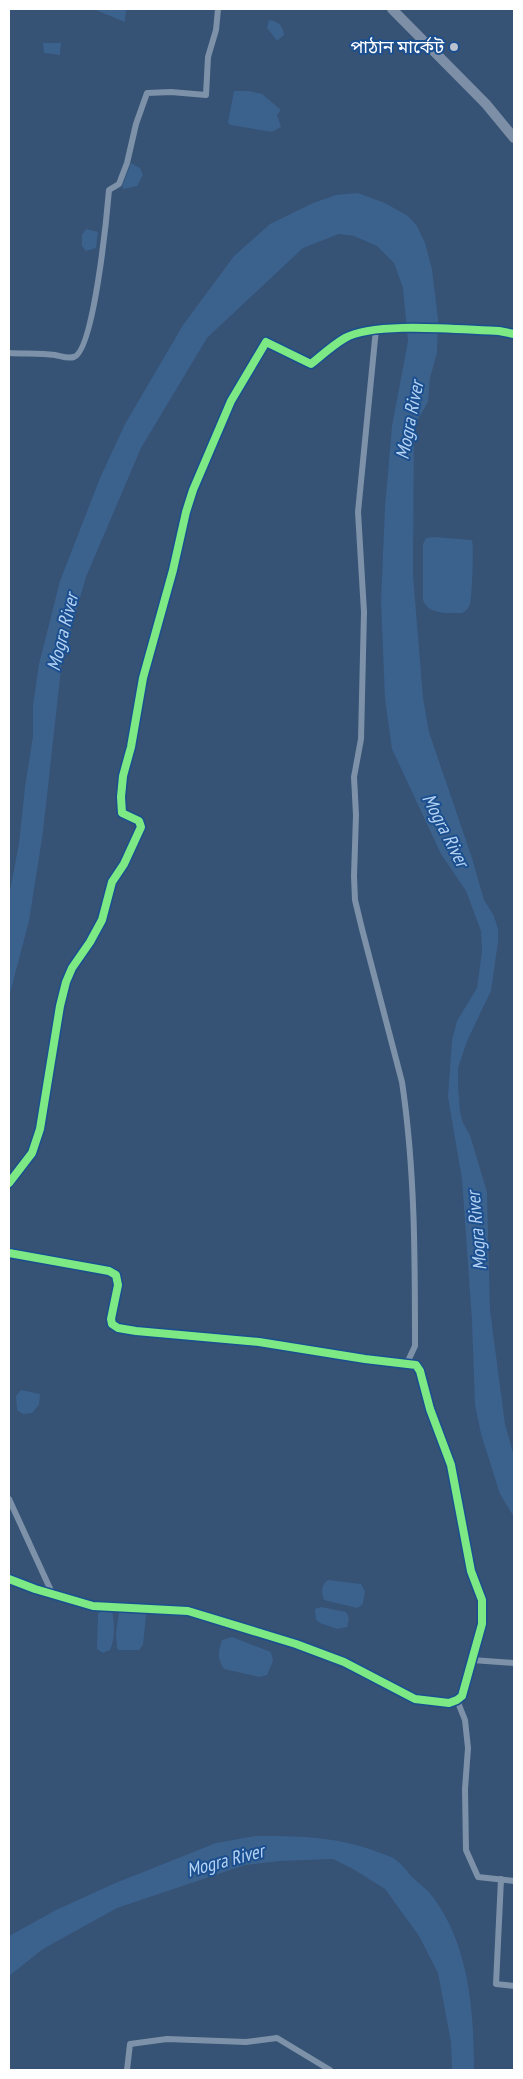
<svg xmlns="http://www.w3.org/2000/svg" width="523" height="2079" font-family="'PT Sans Narrow','Noto Sans Bengali',sans-serif">
<style>
.water{fill:#3b618d}
.lines{fill:none;stroke-linecap:round;stroke-linejoin:round}
.minor{stroke:#7d92a8;stroke-width:6}
.primary{stroke:#7d8ea7;stroke-width:10}
.cycleway-casing{stroke:#1b4f8f;stroke-width:11}
.cycleway{stroke:#7ce984;stroke-width:8}
.poi-dot{fill:#b9c2ce;stroke:#1b4f8f;stroke-width:2}
.labels{text-anchor:middle;stroke-width:4;stroke-linejoin:round;paint-order:stroke}
.poi-label{font-size:18px;fill:#fff;stroke:#1b4f8f;text-anchor:end}
.water-label{font-size:19px;font-style:italic;fill:#b5d3f5;stroke:#1b4f8f}
</style>
<rect width="100%" height="100%" fill="#365274"/>
<!-- water -->
<g class="water">
<path d="M98,9h28l-1,13 -27,-11z"/>
<path d="M269,20c9,1 14,6 15,15l-7,6 -10,-13z"/>
<path d="M43,43h18l-1,12 -16,-2z"/>
<path d="M234,91h15l13,3 19,16 -4,5 4,12 -9,5 -42,-7 -2,-3z"/>
<path d="M131,163l9,5 3,7 -6,11 -13,3 -2,-2z"/>
<path d="M358,193l27,10 23,13 9,10 8,17 7,26 6,50 -1,34 -7,25 -2,24 -14,24 -1,149 10,123 6,34 43,126 12,42 10,16 4,13v13l-7,49 -24,50 -9,27v17l2,27 3,11 7,12 17,57 3,118 15,114 9,32v61l-14,-23 -19,-60 -6,-29 -3,-84 -10,-142 -14,-82 4,-57 5,-19 20,-33 5,-37 -1,-20 -15,-40 -25,-37 -49,-105 -7,-50 -4,-98 4,-94 7,-81 16,-85 -5,-53 -9,-25 -17,-17 -23,-10 -15,-2 -36,14 -96,90 -66,110 -55,129 -24,83 -19,172 -14,89 -20,76v-101l10,-53 6,-56 8,-51v-31l6,-41 21,-83 40,-103 25,-54 58,-99 51,-69 36,-32 43,-21 23,-8z"/>
<path d="M86,229l12,3 -2,16 -10,3 -4,-5v-11z"/>
<path d="M434,537l38,3c2,6 0,57 -2,64 -2,5 -4,7 -8,9 -14,0 -34,2 -39,-13v-56l3,-6z"/>
<path d="M21,1390l19,4 -1,11 -7,8 -9,1 -6,-4 -1,-14z"/>
<path d="M328,1580l33,4 4,7 -2,13 -6,4 -33,-8c-3,-8 -3,-15 4,-20z"/>
<path d="M321,1607l25,5 3,6 -2,9 -10,2 -17,-6 -4,-3 -1,-11z"/>
<path d="M102,1610l10,1c3,12 3,28 -2,39l-7,3 -6,-4 1,-35z"/>
<path d="M124,1611l19,1 3,3 -3,30 -4,5h-20l-2,-2 -1,-15 3,-21z"/>
<path d="M232,1637l39,15 2,9 -6,14 -8,2 -35,-8c-7,-9 -6,-18 -2,-29z"/>
<path d="M255,1836c44,0 78,0 120,15 7,3 16,5 21,9 6,4 11,11 16,17 5,5 12,10 17,15 40,49 45,118 45,178h-22l-1,-28 -13,-69 -19,-37 -34,-47 -32,-20 -20,-10 -53,2 -35,4 -128,43 -74,41 -34,27v-40l47,-26 57,-26 103,-41z"/>
</g>
<g class="lines">
<!-- minor -->
<g class="minor">
<path d="M376,329l-18,183 6,100 -3,127 -7,38 2,38 -2,61 1,24 7,29 40,153c13,87 13,176 13,264l-8,17"/>
<path d="M9,353c15,1 31,0 46,2 6,1 12,4 19,2 20,-7 33,-143 35,-167l10,-6 8,-21 9,-39 11,-31 24,-1 35,3 2,-38 8,-27 2,-21"/>
<path d="M9,1183l23,-30 8,-24 20,-123 6,-24 6,-14 18,-26 12,-22 10,-38 12,-18 17,-37 -2,-6 -17,-8 -1,-16 2,-21 8,-29 12,-69 30,-108 13,-58 7,-22 38,-89 35,-59 45,22c11,-9 22,-19 34,-26 30,-17 117,-8 154,-7l15,3"/>
<path d="M9,1253l100,18 7,4 2,10 -7,34 1,5 6,4 18,3 123,11 106,17 51,6 4,6 10,38 21,56 20,106 11,29v24l-20,72 -5,4 -8,3 -34,-4 -71,-37 -48,-18 -108,-33 -95,-5 -58,-17 -26,-10"/>
<path d="M9,1499l44,96"/>
<path d="M472,1660l42,3"/>
<path d="M457,1700l8,20 3,28 -3,41 1,61 12,27 36,4"/>
<path d="M501,1879l-5,105 18,2"/>
<path d="M127,2070l3,-26 37,-5 79,3 31,-4 53,32"/>
</g>
<!-- primary -->
<path class="primary" d="M392,9l94,95 28,34"/>
<!-- cycleway casing -->
<g class="cycleway-casing">
<g id="cycleway">
<path d="M9,1183l23,-30 8,-24 20,-123 6,-24 6,-14 18,-26 12,-22 10,-38 12,-18 17,-37 -2,-6 -17,-8 -1,-16 2,-21 8,-29 12,-69 30,-108 13,-58 7,-22 38,-89 35,-59 45,22c11,-9 22,-19 34,-26 30,-17 117,-8 154,-7l15,3"/>
<path d="M9,1253l100,18 7,4 2,10 -7,34 1,5 6,4 18,3 123,11 106,17 51,6 4,6 10,38 21,56 20,106 11,29v24l-20,72 -5,4 -8,3 -34,-4 -71,-37 -48,-18 -108,-33 -95,-5 -58,-17 -26,-10"/>
</g>
</g>
<!-- cycleway -->
<use href="#cycleway" class="cycleway"/>
</g>
<!-- markers -->
<circle class="poi-dot" cx="454" cy="47" r="5"/>
<g class="labels">
<!-- poi labels -->
<g class="poi-label">
<text x="444" y="53">পাঠান মার্কেট</text>
</g>
<!-- water labels -->
<g class="water-label">
<text transform="translate(409 420) rotate(-79)" y="7">Mogra River</text>
<text transform="translate(62 632) rotate(-76)" y="7">Mogra River</text>
<text transform="translate(446 830) rotate(63)" y="7">Mogra River</text>
<text transform="translate(476 1231) rotate(-95)" y="7">Mogra River</text>
<text transform="translate(225 1860) rotate(-15)" y="7">Mogra River</text>
</g>
</g>
<!-- border -->
<rect width="523" height="2079" fill="none" stroke="#ffffff" stroke-width="20"/>
</svg>
